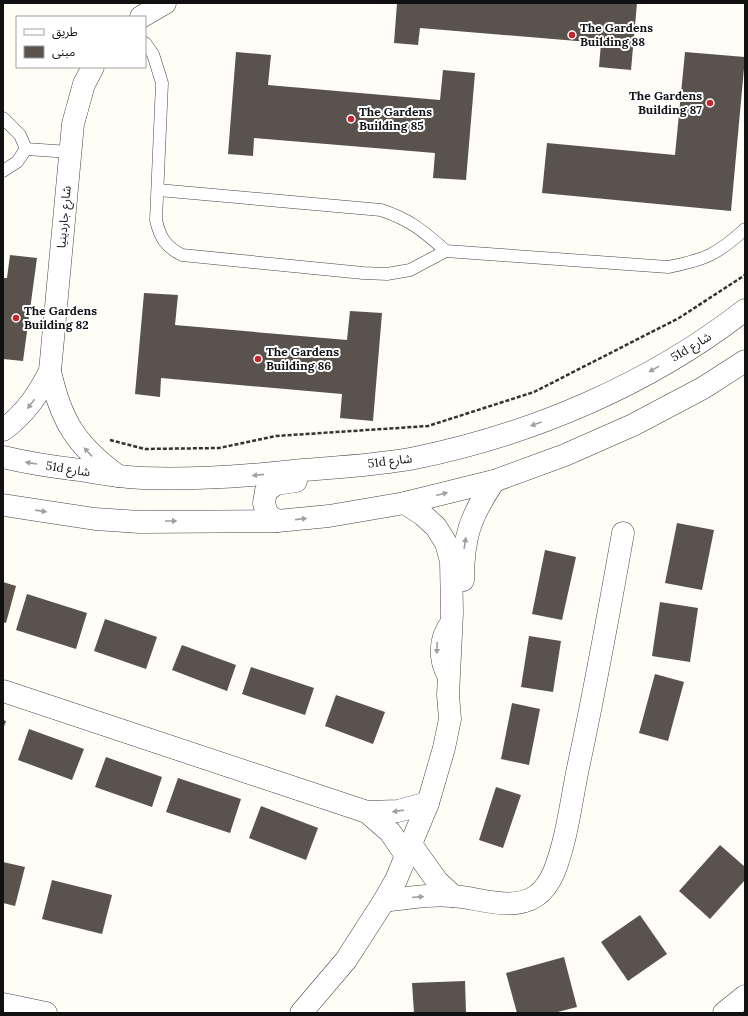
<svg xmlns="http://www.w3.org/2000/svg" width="748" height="1016" font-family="Lora,'Noto Sans Arabic',serif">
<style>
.building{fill:#5a524d}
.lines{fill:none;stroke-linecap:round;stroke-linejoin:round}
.service-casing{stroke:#444;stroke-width:13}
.minor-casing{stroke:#444;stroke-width:23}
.tertiary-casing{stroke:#444;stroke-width:23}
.path{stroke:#333;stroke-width:2.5;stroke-dasharray:4 2;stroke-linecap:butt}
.service{stroke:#fff;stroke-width:12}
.minor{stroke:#fff;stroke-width:22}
.tertiary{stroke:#fff;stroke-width:22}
.oneway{fill:#a0a0a0}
.poi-dot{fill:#c4262e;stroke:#fff;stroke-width:1.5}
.labels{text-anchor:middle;stroke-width:4;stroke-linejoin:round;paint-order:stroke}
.poi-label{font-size:12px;font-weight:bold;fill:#111;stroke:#fff;text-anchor:start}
.street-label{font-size:12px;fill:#111;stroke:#fff}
</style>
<rect width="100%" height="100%" fill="#fffdf5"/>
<!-- building -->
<g class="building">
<path d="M397,3h240l-6,67 -32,-3 2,-24 -181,-15 -2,17 -24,-2z"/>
<path d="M236,52l35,3 -3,30 172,15 3,-30 32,3 -9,107 -33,-2 2,-25 -181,-15 -1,18 -25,-2z"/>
<path d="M685,52l60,5 -14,154 -189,-18 5,-50 128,12z"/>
<path d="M10,255l27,3 -14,103 -20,-2v-81h4z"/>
<path d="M144,293l34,2 -3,30 172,15 3,-29 32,2 -9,108 -33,-3 2,-24 -181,-16 -1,19 -25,-3z"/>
<path d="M677,523l37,7 -12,60 -37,-7z"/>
<path d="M545,550l31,7 -14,63 -30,-6z"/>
<path d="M3,582l13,4 -10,37 -3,-1z"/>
<path d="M27,594l60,19 -11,36 -60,-19z"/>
<path d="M660,602l38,6 -8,54 -38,-6z"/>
<path d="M105,619l52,18 -11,32 -52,-18z"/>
<path d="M529,636l32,5 -8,51 -32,-5z"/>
<path d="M182,645l54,20 -9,26 -55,-21z"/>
<path d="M251,667l63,21 -9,27 -63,-21z"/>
<path d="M655,674l29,8 -16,59 -29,-8z"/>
<path d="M336,695l49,17 -12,32 -48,-18z"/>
<path d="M512,703l28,6 -11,56 -28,-6z"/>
<path d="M3,720l3,1 -3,8z"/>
<path d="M29,729l55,20 -12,31 -54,-20z"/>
<path d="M106,757l56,20 -10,30 -57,-20z"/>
<path d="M178,778l63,21 -11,34 -64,-21z"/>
<path d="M496,787l25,8 -18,53 -24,-8z"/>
<path d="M261,806l57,22 -12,32 -57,-22z"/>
<path d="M720,845l25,22v13l-35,39 -31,-28z"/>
<path d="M3,862l22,5 -10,39 -12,-3z"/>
<path d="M52,880l60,15 -10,39 -60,-15z"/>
<path d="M640,915l27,39 -39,27 -27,-39z"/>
<path d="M564,957l13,50 -23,6h-37l-11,-40z"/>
<path d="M465,981l1,32h-52l-2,-30z"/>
</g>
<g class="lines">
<!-- service casing -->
<g class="service-casing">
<g id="service">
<path d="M145,43l8,11 9,29 -6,137c4,18 10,27 26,35l181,18 24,1 23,-4 36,-19"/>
<path d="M3,118l17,17 6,14 -9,13 -14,9"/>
<path d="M26,149l44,3"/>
<path d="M158,190l223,20c30,10 42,21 65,41l222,16c36,-7 49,-12 77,-38"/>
<path d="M445,680c-12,-20 -11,-43 3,-61"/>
</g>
</g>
<!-- minor casing -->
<g class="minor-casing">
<g id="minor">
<path d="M141,17l24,-14"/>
<path d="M93,67l-9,17 -11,40 -23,247c11,51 27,75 68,105"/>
<path d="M3,430c22,-16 35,-35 47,-59"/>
<path d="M463,580c0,-43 7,-63 31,-99"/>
<path d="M3,691l364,121 31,-1 30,-8"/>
<path d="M367,812l23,20 17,25"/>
<path d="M412,846l25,35 16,15"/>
<path d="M384,901c23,-3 46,-7 69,-5 27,2 59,16 83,0 9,-6 14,-15 18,-24 13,-33 17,-70 24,-104 17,-78 31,-156 45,-235"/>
<path d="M3,1004l43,9"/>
<path d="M301,1013l45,-53 38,-59 12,-21 32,-77 16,-55 6,-29 -2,-24 4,-82 -1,-52 -5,-18 -10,-16 -13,-12 -18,-12"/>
<path d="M724,1013l21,-17"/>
</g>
</g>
<!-- tertiary casing -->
<g class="tertiary-casing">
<g id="tertiary">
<path d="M3,457c25,6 51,10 77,13 21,4 41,7 62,8 54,2 108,-2 161,-8 37,-3 76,-5 112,-12 118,-24 235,-74 330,-148"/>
<path d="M3,505l92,14 45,3 137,-1 52,-5 76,-13 89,-22 71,-26 68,-30 70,-37 42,-27"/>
<path d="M277,521l-10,-7 -3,-11 2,-12 10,-7 20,-3"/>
</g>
</g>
<!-- path -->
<path class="path" d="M110,440l35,9 74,-1 57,-12 152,-10 106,-34 145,-74 66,-43"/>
<!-- service -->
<use href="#service" class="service"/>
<!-- minor -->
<use href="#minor" class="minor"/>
<!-- tertiary -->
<use href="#tertiary" class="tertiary"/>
</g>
<!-- one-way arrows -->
<defs><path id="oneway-solid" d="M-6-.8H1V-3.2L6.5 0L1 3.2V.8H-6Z"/></defs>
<g class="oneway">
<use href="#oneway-solid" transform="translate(654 369) rotate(151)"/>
<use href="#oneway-solid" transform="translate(31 404) rotate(127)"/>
<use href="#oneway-solid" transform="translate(536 424) rotate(160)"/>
<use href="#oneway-solid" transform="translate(88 452) rotate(-133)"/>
<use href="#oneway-solid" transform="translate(31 463) rotate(-171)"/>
<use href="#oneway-solid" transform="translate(258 475) rotate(174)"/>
<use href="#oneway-solid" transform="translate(442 494) rotate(-14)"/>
<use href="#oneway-solid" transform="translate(41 511) rotate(8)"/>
<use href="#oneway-solid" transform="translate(301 519) rotate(-6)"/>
<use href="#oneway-solid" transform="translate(171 521)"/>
<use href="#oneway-solid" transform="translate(465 543) rotate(-81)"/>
<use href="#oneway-solid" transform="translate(437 648) rotate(92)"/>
<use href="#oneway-solid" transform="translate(398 811) rotate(172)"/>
<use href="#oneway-solid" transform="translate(418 897) rotate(-5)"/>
</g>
<!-- markers -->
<g class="poi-dot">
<circle cx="572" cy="35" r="4"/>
<circle cx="710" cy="103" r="4"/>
<circle cx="351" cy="119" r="4"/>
<circle cx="16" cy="318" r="4"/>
<circle cx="258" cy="359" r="4"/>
</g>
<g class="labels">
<!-- poi labels -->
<g class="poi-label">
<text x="580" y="32">The Gardens<tspan x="580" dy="14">Building 88</tspan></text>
<text x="702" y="100" text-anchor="end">The Gardens<tspan x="702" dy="14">Building 87</tspan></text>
<text x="359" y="116">The Gardens<tspan x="359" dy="14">Building 85</tspan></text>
<text x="24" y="315">The Gardens<tspan x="24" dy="14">Building 82</tspan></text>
<text x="266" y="356">The Gardens<tspan x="266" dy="14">Building 86</tspan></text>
</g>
<!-- street labels -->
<g class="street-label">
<text transform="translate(64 217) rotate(-85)" y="4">شارع جاردينيا</text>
<text transform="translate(691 347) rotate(-31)" y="4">51d شارع</text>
<text transform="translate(390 461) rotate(-7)" y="4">51d شارع</text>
<text transform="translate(68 469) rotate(9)" y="4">51d شارع</text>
</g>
</g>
<!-- border -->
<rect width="748" height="1016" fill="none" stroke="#111111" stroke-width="8"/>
<!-- legend -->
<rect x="16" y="16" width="130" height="52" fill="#ffffff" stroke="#a0a0a0"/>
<rect x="24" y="29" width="20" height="6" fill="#ffffff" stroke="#a0a0a0"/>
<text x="52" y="36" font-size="12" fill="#111111">طريق</text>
<rect x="24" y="46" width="20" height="12" fill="#5a524d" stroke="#a0a0a0"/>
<text x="52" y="56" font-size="12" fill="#111111">مبنى</text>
</svg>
